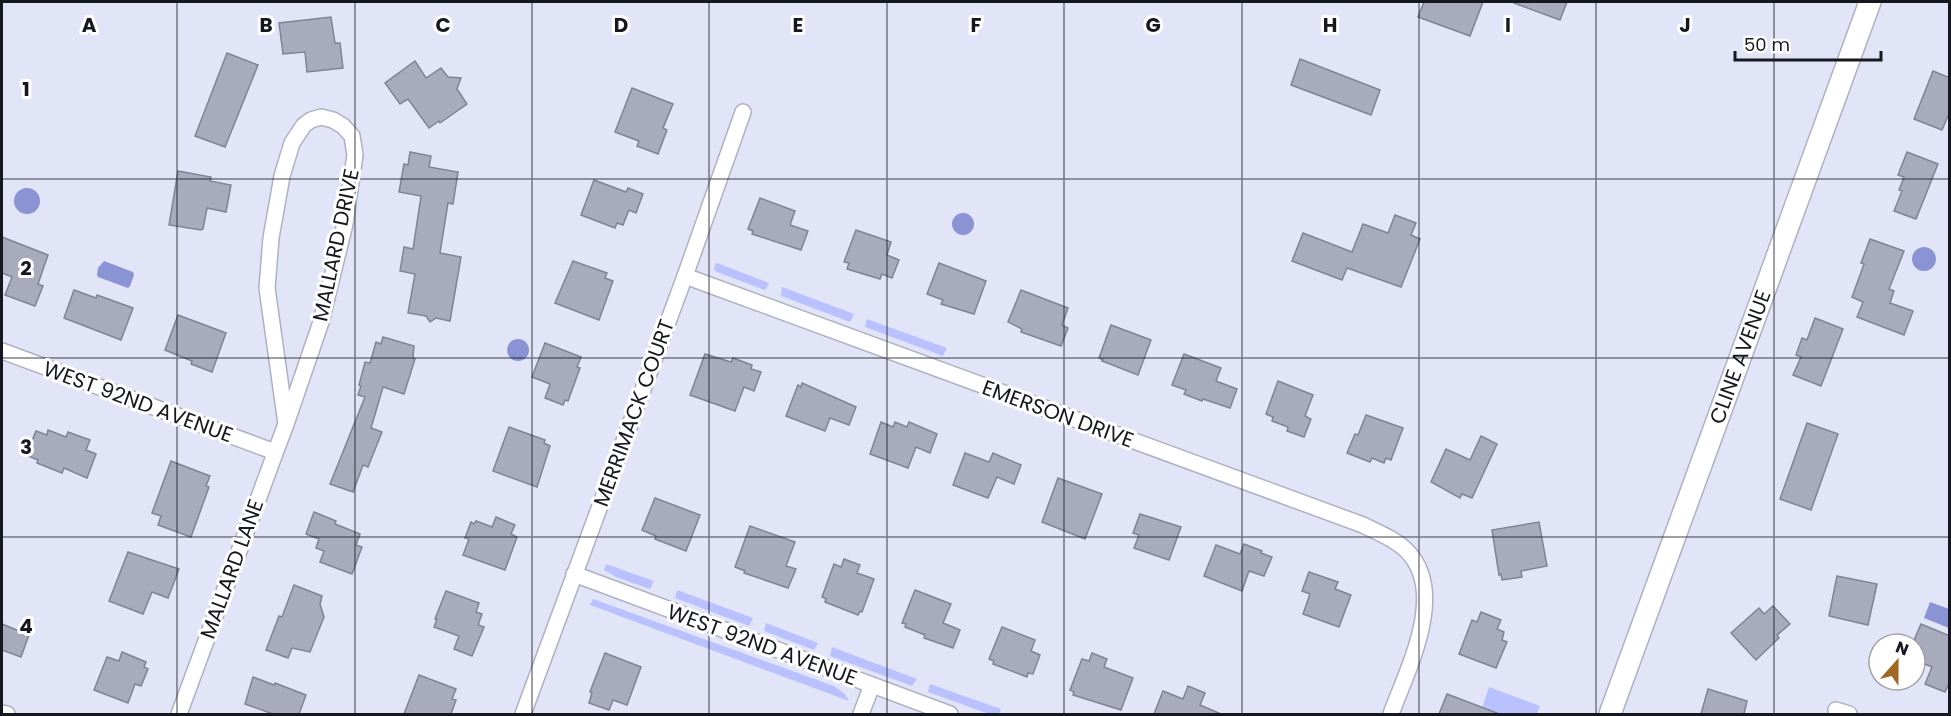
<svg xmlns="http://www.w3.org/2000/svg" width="1951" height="716" font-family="Poppins,sans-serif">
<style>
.green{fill:#b9c2fe}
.water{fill:#8a93d4}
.building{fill:#a7abbc;stroke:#808394;stroke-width:1.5}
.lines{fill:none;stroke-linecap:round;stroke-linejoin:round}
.street-casing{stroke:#aeb1c3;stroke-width:18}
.secondary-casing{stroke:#aeb1c3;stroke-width:24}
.street{stroke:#fff;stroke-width:15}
.secondary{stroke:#fff;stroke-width:21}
.grid{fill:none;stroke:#17181f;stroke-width:1.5;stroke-opacity:0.55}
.labels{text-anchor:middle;stroke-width:6;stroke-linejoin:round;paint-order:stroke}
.street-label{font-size:21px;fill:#17181f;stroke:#fff}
.grid-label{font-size:20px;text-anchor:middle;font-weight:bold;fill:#17181f;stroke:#fff;stroke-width:6;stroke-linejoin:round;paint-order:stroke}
</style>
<rect width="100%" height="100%" fill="#e2e5f8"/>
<!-- green -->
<g class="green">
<path d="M716,263h1l52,20 -4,7 -48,-18 -3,-3z"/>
<path d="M782,287l72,27 -4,8 -69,-26z"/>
<path d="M867,319l80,29 -4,8 -78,-29z"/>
<path d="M606,564l48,17 -4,8 -34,-12 -12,-7z"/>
<path d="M677,590l76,28 -4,8 -74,-28z"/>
<path d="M593,599l241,87 11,8 4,7 -259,-96z"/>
<path d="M766,623l52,20 -4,7 -50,-19z"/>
<path d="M832,647l85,32 -5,7 -82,-30z"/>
<path d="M930,684l71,25 -2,5h-10l-61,-22z"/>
<path d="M1489,687l51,19 -3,8h-57z"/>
</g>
<!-- water -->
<g class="water">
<circle cx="27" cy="201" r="13"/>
<circle cx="963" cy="224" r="11"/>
<circle cx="1924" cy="259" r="12"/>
<path d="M104,261l29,11 1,3 -4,11 -2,2 -30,-11 -1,-2 1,-7z"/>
<circle cx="518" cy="350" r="11"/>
<path d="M1930,602l19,7v19l-25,-10z"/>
</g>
<!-- building -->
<g class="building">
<path d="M1424,2h59l-13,34 -52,-19z"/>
<path d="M1514,2h53l-7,18 -46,-17z"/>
<path d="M331,17l4,26h5l3,25 -36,4 -2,-20 -22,2 -4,-31z"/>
<path d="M227,53l31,12 -33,82 -30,-11z"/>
<path d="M1300,59l80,31 -9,25 -80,-30z"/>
<path d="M415,61l11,17 15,-10 7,9 13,1 -4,11 10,15 -27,19 -1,-2 -10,7 -21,-29 -8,5 -15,-21z"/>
<path d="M1933,71l17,7v33l-8,19 -28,-11z"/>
<path d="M632,88l41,16 -10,24 4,2 -9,24 -21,-8 2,-5 -24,-9z"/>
<path d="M410,152l21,4 -2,11 29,5 -5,32 -5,-1 -8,50 21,4 -11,64 -14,-3 -6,4 -4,-6 -18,-3 7,-39 -15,-3 4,-24 9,2 8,-53 -22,-4 5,-28 4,1z"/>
<path d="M1907,152l31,12 -22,55 -22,-8 8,-20 -3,-1 5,-13 -6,-2z"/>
<path d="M178,171l33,6 -1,4 21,4 -5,27 -19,-4 -4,21 -2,1 -32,-5z"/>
<path d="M594,180l32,12 2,-4 15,6 -7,19 -7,-3 -6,15 -6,-2 -2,5 -34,-13z"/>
<path d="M760,198l35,13 -5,14 18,6 -7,19 -49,-16 1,-3 -5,-2z"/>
<path d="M1395,215l21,8 -5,12 9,4 -19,48 -54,-19 -5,12 -50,-19 11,-28 49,19 11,-28 25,9z"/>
<path d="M856,230l35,12 -4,13 12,5 -7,18 -10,-4 -2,5 -33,-10 2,-6 -5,-1z"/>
<path d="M2,237l46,18 -10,29 5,2 -8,20 -30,-11 7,-18 -10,-4z"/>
<path d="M1870,239l34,12 -15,38 5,2 -4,12 23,8 -9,24 -47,-18 6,-15 -11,-5 12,-33 -3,-1z"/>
<path d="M573,261l34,12 -2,5 8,3 -14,39 -44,-17z"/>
<path d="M939,263l47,18 -12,33 -33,-10 2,-4 -16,-6z"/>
<path d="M74,290l22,8 1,-3 36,13 -12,32 -57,-22z"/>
<path d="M1021,290l47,18 -6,17 6,3 -7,18 -40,-14 1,-3 -14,-7z"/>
<path d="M178,315l48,18 -14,39 -21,-8 1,-3 -27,-11z"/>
<path d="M1815,318l28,11 -22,57 -28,-11 8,-18 -5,-2 6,-17 5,2z"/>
<path d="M1111,325l40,15 -13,35 -36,-14 1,-1 -4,-2z"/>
<path d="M383,337l31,9 -1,12 2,1 -11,35 -21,-7 -12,41 11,4 -14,35 -5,-2 -10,27 -23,-8 35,-87 -7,-2 3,-9 -2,-1 6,-23 5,1 6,-21 5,2z"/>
<path d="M545,343l36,14 -4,10 3,1 -12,33 -3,-1 -2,5 -18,-7 5,-14 -18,-7z"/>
<path d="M705,354l26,8 2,-4 19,7 -1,4 10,3 -7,19 -10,-4 -9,24 -45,-16z"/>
<path d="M1184,354l37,14 -5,13 21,8 -7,19 -27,-9 -1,2 -18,-7 2,-4 -14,-5z"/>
<path d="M1278,381l35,14 -8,21 6,3 -7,18 -17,-6 1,-4 -16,-6 1,-4 -7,-3z"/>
<path d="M802,383l54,24 -7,18 -19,-7 -5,13 -39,-15 12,-31 3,2z"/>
<path d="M1366,415l37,13 -12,32 -5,-2 -2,5 -12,-5 -2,4 -23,-9 8,-19 3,1z"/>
<path d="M881,422l12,5 2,-5 12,5 2,-5 28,12 -7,19 -14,-6 -8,21 -38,-14z"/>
<path d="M1807,423l31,11 -27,76 -31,-11z"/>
<path d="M509,427l36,13 -1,3 6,3 -13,41 -44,-16z"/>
<path d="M48,430l18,7 2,-5 22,8 -4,10 10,4 -9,24 -23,-10 -2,5 -25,-10 1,-3 -12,-5 10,-24 11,4z"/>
<path d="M1481,436l16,8 -25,54 -10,-4 -2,4 -29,-16 15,-33 24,11z"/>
<path d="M965,453l24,9 4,-9 28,12 -7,19 -17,-7 -9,21 -35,-13z"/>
<path d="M171,461l39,15 -4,10 3,1 -18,50 -33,-12 3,-9 -9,-3z"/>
<path d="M1058,478l44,16 -17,45 -43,-17z"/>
<path d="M655,498l45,17 -14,36 -31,-12 1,-3 -14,-6z"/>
<path d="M314,512l22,9 -1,3 25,10 -4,11 6,2 -10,27 -32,-12 4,-11 -8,-3 3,-9 -13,-5z"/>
<path d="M1140,514l41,13 -12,33 -35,-12 5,-13 -6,-2z"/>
<path d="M496,517l19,8 -4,9 6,3 -12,33 -42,-15 6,-16 -4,-1 6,-16 3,2 2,-3 16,6z"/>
<path d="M1539,522l8,44 -26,5 1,6 -20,3 -1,-6 -2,1 -7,-45z"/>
<path d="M750,526l45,16 -9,24 10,3 -8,19 -44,-15 1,-2 -10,-4z"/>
<path d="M1244,544l18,7 -1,2 11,4 -8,19 -15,-5 -7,20 -38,-15 12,-31 24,9z"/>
<path d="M128,552l51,17 -11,29 -16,-6 -9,22 -34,-13z"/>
<path d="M844,559l16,6 -3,8 17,6 -12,33 -2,-1 -2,4 -33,-13 1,-3 -4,-2 12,-33 7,3z"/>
<path d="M1309,572l29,10 -3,7 16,6 -12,32 -36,-13 7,-20 -8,-3z"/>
<path d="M1837,576l40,8 -9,41 -39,-9z"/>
<path d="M294,585l28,11 -2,8 4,13 -14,35 -18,-4 -4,10 -22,-8 13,-34 3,1z"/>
<path d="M915,590l36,14 -8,19 17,7 -7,18 -29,-10 1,-3 -20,-8 1,-3 -4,-1z"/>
<path d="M446,591l33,12 -3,9 6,2 -4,11 6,2 -12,29 -18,-7 5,-13 -25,-9 3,-8h-2z"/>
<path d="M1773,606l17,18 -13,11 2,3 -23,22 -25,-27 28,-25 5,6z"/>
<path d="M1481,612l20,8 -4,9 7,3 -2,8 5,2 -11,26 -37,-14 13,-34 5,2z"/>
<path d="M2,624l27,11 -8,22 -19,-7z"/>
<path d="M1921,624l29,12v45l-5,11 -20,-8 7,-17 -17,-7v-22z"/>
<path d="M1002,627l33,13 -4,11 9,4 -7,19 -5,-1 -1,4 -34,-13 1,-3 -5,-2z"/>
<path d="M122,652l24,10 -2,5 4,2 -7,17 -6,-2 -7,19 -34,-13 13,-33 12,4z"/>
<path d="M605,653l36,14 -14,38 -14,-5 -4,10 -20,-7 3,-10 -2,-1z"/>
<path d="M1092,653l15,6 -3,8 29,11 -12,32 -48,-15 1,-3 -4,-2 12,-31 7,2z"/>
<path d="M419,675l37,14 -4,10 4,1 -5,14h-47z"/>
<path d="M253,677l21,8 1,-2 31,12 -7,19h-26l-28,-10z"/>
<path d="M1188,686l17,7 -5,12 21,9h-67l9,-23 20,8z"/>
<path d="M1708,689l39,12 -3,13h-43z"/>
<path d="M1447,694l50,19 -1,1h-57z"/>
</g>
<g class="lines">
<!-- street casing -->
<g class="street-casing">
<g id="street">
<path d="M685,276l678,249c16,8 32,14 44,26 41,42 0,119 -16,163"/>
<path d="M2,351l273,101"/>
<path d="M574,574l376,140"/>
<path d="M1836,710l13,4"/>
<path d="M2,713l5,1"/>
<path d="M179,714l98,-266 9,-24 35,-102 24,-98 10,-69 -3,-19 -9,-10 -10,-6 -12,-3 -10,3 -7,5 -12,18 -10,33 -11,62 -4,50 19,136"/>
<path d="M523,714l162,-438 58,-164"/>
<path d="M861,714l11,-29"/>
</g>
</g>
<!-- secondary casing -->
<g class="secondary-casing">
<g id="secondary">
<path id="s1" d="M1610,714l260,-712"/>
</g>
</g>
<!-- street -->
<use href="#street" class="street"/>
<!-- secondary -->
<use href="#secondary" class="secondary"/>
</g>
<!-- grid -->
<path class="grid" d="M177,2v712M355,2v712M532,2v712M709,2v712M887,2v712M1064,2v712M1242,2v712M1419,2v712M1596,2v712M1774,2v712M2,179h1948M2,358h1948M2,537h1948"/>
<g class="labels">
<!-- street labels -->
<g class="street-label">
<text transform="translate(336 245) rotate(-78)" y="7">MALLARD DRIVE</text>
<text dy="7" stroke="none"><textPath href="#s1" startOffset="380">CLINE AVENUE</textPath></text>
<text transform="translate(138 402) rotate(20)" y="7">WEST 92ND AVENUE</text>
<text transform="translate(634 413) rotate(-70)" y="7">MERRIMACK COURT</text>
<text transform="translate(1058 414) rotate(20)" y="7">EMERSON DRIVE</text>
<text transform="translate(232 569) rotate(-70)" y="7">MALLARD LANE</text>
<text transform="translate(762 645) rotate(20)" y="7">WEST 92ND AVENUE</text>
</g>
</g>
<g class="grid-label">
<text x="89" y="32">A</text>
<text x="266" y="32">B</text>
<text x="443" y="32">C</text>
<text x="621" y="32">D</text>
<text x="798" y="32">E</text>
<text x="976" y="32">F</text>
<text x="1153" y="32">G</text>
<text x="1330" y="32">H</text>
<text x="1508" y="32">I</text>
<text x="1685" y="32">J</text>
<text x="26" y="96">1</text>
<text x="26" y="275">2</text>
<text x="26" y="454">3</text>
<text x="26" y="633">4</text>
</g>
<!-- border -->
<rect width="1951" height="716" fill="none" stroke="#17181f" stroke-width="6"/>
<!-- north arrow -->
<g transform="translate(1897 662) rotate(21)"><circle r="28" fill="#ffffff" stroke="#a2a3a5" stroke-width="1.5"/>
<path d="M0-4.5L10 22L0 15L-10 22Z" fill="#a06824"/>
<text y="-9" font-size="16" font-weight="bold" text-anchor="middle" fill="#17181f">N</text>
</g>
<!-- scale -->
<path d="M1735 51v9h146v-9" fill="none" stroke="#17181f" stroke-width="3"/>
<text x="1744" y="51" font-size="18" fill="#17181f" stroke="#ffffff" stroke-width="4.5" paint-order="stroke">50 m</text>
</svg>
